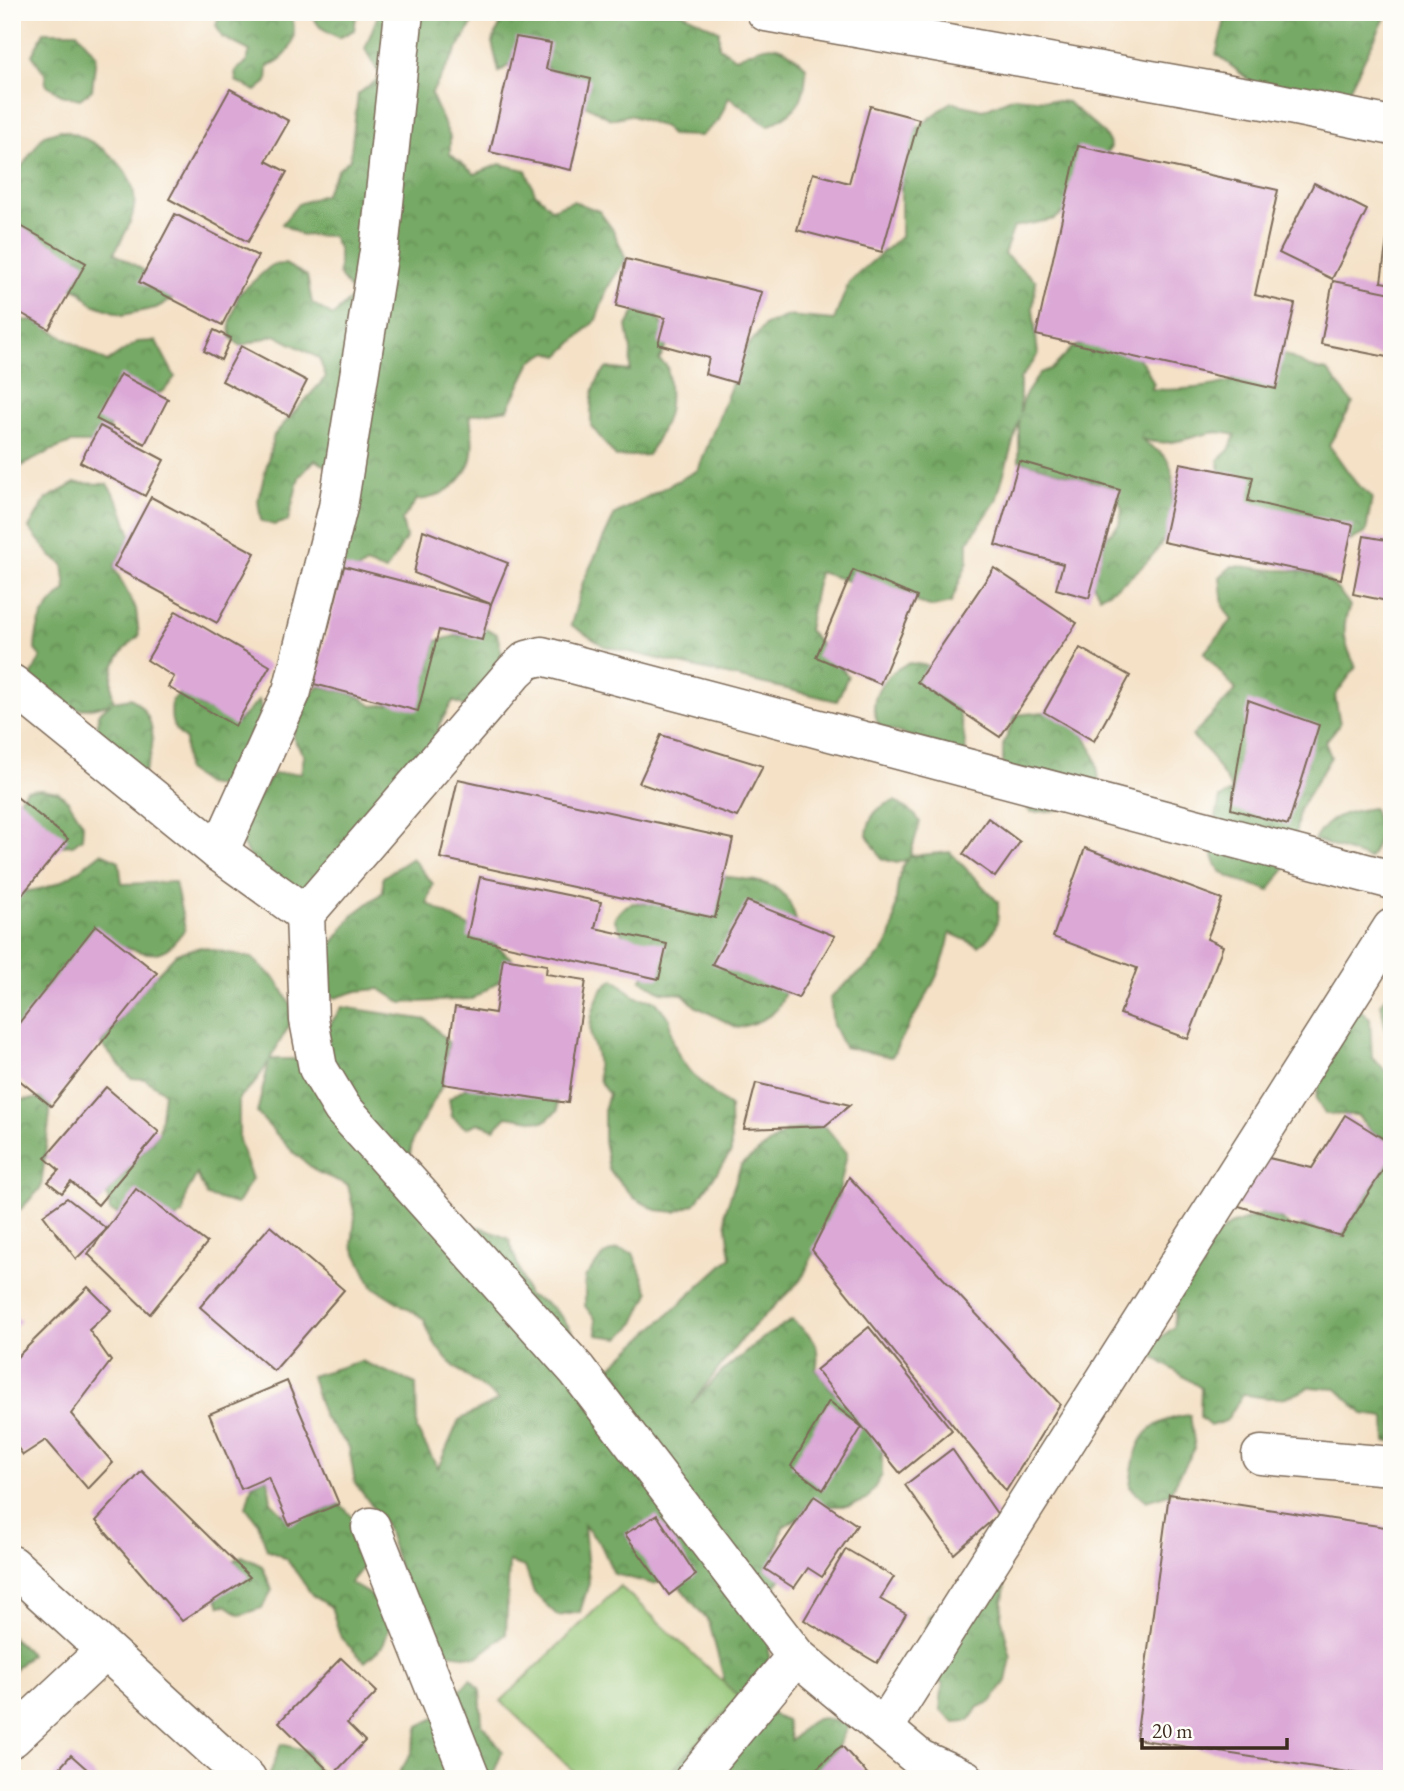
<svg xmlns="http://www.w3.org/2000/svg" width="1404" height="1791" font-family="'EB Garamond',serif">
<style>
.forest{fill:url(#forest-crowns);stroke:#586a42;stroke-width:2}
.pitch{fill:#93c373;stroke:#677648;stroke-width:2}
.building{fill:#dca9d7}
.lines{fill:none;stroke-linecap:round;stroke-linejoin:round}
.minor-casing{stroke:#7c6a59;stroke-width:41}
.minor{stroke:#fff;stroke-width:38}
</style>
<defs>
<pattern id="forest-crowns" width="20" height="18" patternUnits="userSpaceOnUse" patternTransform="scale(1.75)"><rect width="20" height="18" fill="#76a965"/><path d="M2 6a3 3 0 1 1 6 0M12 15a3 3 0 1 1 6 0" fill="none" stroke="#628a53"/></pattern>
</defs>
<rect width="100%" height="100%" fill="#fdfcf7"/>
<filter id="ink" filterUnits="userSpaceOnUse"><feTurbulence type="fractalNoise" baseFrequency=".0143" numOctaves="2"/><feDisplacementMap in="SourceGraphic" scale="14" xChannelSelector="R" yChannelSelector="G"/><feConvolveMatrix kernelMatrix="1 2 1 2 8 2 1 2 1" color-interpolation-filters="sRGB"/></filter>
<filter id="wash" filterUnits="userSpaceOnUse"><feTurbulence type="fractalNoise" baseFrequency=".00686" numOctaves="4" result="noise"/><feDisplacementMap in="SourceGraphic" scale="28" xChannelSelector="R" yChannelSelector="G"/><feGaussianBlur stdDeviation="1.57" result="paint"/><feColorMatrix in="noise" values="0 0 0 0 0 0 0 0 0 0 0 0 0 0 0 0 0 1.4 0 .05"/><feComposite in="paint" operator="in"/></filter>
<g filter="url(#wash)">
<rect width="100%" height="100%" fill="#f4e1c6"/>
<!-- forest -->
<g class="forest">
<path d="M220,12h71c7,24 2,44 -23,54l-1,16 -11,9 -20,-10 -1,-10 11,-8 4,-12 -28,-14 -6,-12z"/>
<path d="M309,12h48l-3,18 -15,8 -19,-11z"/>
<path d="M379,12h87l7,10 -42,72 19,43v17l25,20 25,-10 26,6 9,23 17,16 21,-8 26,10 14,19 13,29 -18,28 -12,33 -37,36 -11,-4 -17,10 -23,47 -38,6c2,15 5,36 -1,50 -9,21 -31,34 -52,35l-15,20 4,18 -20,33 -20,-7 -25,18 -22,-10 11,-104 -15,-8 -16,17 -11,44 -14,4 -13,-4 -3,-20 16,-66 52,-58 -7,-19 -44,-23 -34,11 -10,-8 -1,-14 9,-30 33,-29 13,-1 22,12 5,27 21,13 21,-20 -15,-22v-24l-7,-14 -31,-1 -19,-11 16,-20 26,-9 14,-25 12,-11 8,-65 23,-17 -16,-28z"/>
<path d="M533,12h148l38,19v16l17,11c34,-16 42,-18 70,9 0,34 -8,44 -38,59l-39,-29 -10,23 -18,16 -30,-1 -7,-8 -34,-12 -19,4 -41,-22 -37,-48 -34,23 -7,-30 10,-21z"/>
<path d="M1227,12h161l-43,86 -88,-12 -41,-32z"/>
<path d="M44,32h33l19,23 -4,35 -12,9 -19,-4 -15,-11 -1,-10 -13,-19z"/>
<path d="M1014,97l54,5c13,14 37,26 43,45l-37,56 -19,16 -41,8 -10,27 32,27 -3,27 5,47 -18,24v34l4,-16 16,-24 13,-5 19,-20 17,-7 41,9 14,14 10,20 -3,5c20,2 69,-1 86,-11 13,-7 24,-18 35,-27 24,5 31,17 56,20l25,32 -24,42 27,38 16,14 -6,35 -16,9 -21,-8 -85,-14 -23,-42 -3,-17 11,-10 6,-15c-31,-11 -56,17 -93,4 6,7 19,12 25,20 11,14 4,71 -5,84 -15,22 -39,43 -62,53l-8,-14 14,-44 13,-14 3,-15 -9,-21 -94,-27v-40l-23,80 -28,41v19l-17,42 -18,4 -114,-35 -11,58 40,46 -11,25 -233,-55 -33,-21 12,-43 32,-68 83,-44 48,-122 19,-23 23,-9 46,4 15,-38 52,-46v-52l-5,-27 20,-28 35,-27 32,8z"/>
<path d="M60,130c34,7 79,37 74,77 -2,16 -12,32 -20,46l43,25 16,21 -17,9 -33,7 -31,-11 -13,-14 -23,-6 -44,-54v-29l6,-5 2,-27 24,-34z"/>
<path d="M635,311l21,4 11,16 -1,16 -7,13 8,6c6,42 2,54 -19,89l-32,2 -25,-31c0,-22 -1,-42 16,-58l23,3 1,-20 -4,-25z"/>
<path d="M12,319l23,2 72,41 30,-20 19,-1 19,36 -11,14 -18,7 -19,-20c-26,16 -22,26 -17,53l-19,12h-20l-21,8 -38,20z"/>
<path d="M75,483l32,1 13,20 11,31 -17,32 22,42 3,27c-25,20 -30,34 -26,65l18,-3c29,20 25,54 10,81l-45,-28 2,-37 13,-11c-43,14 -48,1 -83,-21l13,-25 -6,-7c1,-30 9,-40 31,-61l-3,-25 -11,-7 -23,-29 17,-29z"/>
<path d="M1232,566c16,0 29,3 44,4 37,1 52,2 74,36 -10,22 -5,40 6,61l-21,29 5,28 -15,18 6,15 -32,53 -7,48 -23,33c-12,-6 -30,-9 -42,-15 -26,-16 -11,-55 -7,-78l13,-7 -25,-39 -16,-16 44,-46 -32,-37 28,-33 -9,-14 -3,-29z"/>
<path d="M485,628l12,6 7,29 -37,44 -14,-6 -14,24 -2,26 -125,145 -57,-30 -19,-33 37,-59 28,-1 3,-17 -11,-18 8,-33 19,-19 39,10 13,10c52,-4 52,-20 64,-65z"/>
<path d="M910,663l19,3c26,35 33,42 37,87l-86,-26c-16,-27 4,-55 30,-64z"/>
<path d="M179,694h12l9,12 37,17 22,-23 3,12 -18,62 -19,13 -19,-3 -20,-14 -1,-31c-15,-12 -15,-20 -13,-39z"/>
<path d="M1044,712l26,4c19,22 28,39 29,68 -22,25 -37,27 -69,28l-10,-13 -17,-8v-46l13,-30z"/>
<path d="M41,789l17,3 11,10 14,22 -1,14 -9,7 -26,2 -31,-44 10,-13z"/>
<path d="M895,801l20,14 5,7 -10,34 40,-4 48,50c1,21 -2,32 -19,44l-29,-13c-8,50 -37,79 -58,124l-48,-10 -11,-22 -3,-27c18,-20 47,-32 58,-56 12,-25 3,-63 20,-83l-11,4 -15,-4 -15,-24c2,-19 10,-29 28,-34z"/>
<path d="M1373,808c8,24 10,27 -4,51l-55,-19c15,-25 31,-28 59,-32z"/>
<path d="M101,853l18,8 3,23 53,-2 10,47c-22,29 -28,28 -62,18l-111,107v-158c12,-6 21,-5 32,-8 22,-6 40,-22 57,-35z"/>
<path d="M412,858l21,26 -6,19 60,34 26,23 -3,14 -38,25 -70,4 -22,-14 -23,2 -22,7 -10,-5v-39l29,-40 29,-22v-15z"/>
<path d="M714,875c15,2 51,5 63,14 28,22 20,55 13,85 -3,10 -6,27 -13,35 -10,11 -26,15 -39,19l-43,-22 -12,-12 -22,-2 -20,-12 4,-5 -31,-56c8,-13 17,-19 33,-15l13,-10z"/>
<path d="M201,947l51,11 25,23 14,24 -2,21 -19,33h36l36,-52 85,13 22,23 -6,41 -30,55 -8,40 46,46 29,2 29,12 19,57c34,8 47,40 61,70l24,-1 118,-108 -6,-45 16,-47 45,-34 39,-5 22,27 -10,49 -35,77 -56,55 -55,70 32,-33 44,-36 25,-15c19,15 30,24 24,50l18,23 28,7 20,50v25l-15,25 -19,6h-41l-6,10 -18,11 -7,25 5,27 -11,14 -1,66 -12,49 29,12 5,21c21,-23 27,-30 57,-15l-12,24 -24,29h-201l60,-31 72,-15 -28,-25 9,-29 -15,-57 -29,-35 -11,-8 -16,5 -39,-10 -13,-29 -17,-20 5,58 -9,29 -22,4 -24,-23 -9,-26 -16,-5 -3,72 -29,23 -29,-4 -13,-25 -22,-14 -27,-89 -31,-42 -6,-36 -26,-31 -12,-40 50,-15 55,23 1,46 21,38 21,-48 40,-20c-34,-27 -61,-36 -75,-81l-52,-33 -20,-41 3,-29 -7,-31 -31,-13 -24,-20 -36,-39 12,-51 -15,22 -15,14v42l13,39 -15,25 -30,-8 -10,-22 -11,20 -3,20 -23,16 -50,-19 -3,-17 52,-62 5,-40 -19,-13 -14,-1 -30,-34 49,-63 27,-28z"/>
<path d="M614,979l22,18 19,4 15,18c0,42 29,63 60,88l1,45 -36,52 -20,8 -19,-2 -22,-12 -25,-28 -5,-30v-30l5,-16c-12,-12 -11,-19 -12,-35 0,-7 -4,-14 -6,-21 -3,-18 6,-51 23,-59z"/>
<path d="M1392,989v46l-6,-3 -5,-28z"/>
<path d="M1333,999l23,7 14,13 2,39 20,18v61l-8,2 -13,-8 -14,-16 -32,-1 -9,-15 9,-53 -10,-36z"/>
<path d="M486,1084l59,7 12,10 1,9 -14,12 -37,-6 -13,13 -16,-6 -12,5 -14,-11 -3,-18 17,-11z"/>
<path d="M42,1098l9,8 -10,82 -29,30v-117z"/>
<path d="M1392,1156v286h-6l-1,-25 -22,-3 -26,-25 -28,-2c-20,15 -43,12 -66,7l-17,27 -16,5 -10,-9 1,-29 -52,-34 5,-11 20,-16 4,-40 39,-52 13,-10 35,-12 13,4 14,11 15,-2 34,10z"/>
<path d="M617,1249l16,4 16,40 -14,30 -15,15 -23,-3 -2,-16 -10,-13v-29l19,-22z"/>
<path d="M1190,1415l5,33 -26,46 -23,7 -16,-14c4,-43 13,-67 60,-72z"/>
<path d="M268,1477l3,25 14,14 35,-4 19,-8c16,11 26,35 32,53l-21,26 22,13 20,24 -9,26 -18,16 -24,-24 -10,-31 -19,-12 -25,-36 -20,-9 -9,-27 -12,-16 6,-22z"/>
<path d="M242,1556l20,10 10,24 -10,18 -22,7 -14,-10 -6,1 -7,-17 16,-26z"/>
<path d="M997,1581l8,4 -4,31 10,42 -5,23 -15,21 -13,5 -9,14 -15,1 -13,-11 -1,-13 3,-15 -7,-2 -11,-50 4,-15 15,-11z"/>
<path d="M12,1637l18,17 -18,18z"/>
<path d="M470,1679l10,11 2,34 20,27 -8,22 3,6h-101l15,-26 8,-27 16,-8z"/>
<path d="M281,1744l27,7 9,19 20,9h-69z"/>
</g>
<!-- pitch -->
<path class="pitch" d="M620,1586l119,111 -75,82h-83l-80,-78z"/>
<g id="blocks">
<!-- building -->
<g class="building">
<path d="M516,37l35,6 -5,26 45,10 -20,91 -81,-18z"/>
<path d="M230,89l59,32 -23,40 21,11 -39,70 -79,-43z"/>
<path d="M870,106l49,13 -37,133 -85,-22 16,-57 36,10z"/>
<path d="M1078,146l200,44 -23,105 40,9 -19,85 -240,-54z"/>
<path d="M1314,183l53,27 -35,69 -53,-26z"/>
<path d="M175,214l83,42 -36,69 -83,-43z"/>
<path d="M1390,217l2,1v66l-11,-2z"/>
<path d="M12,221l74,42 -37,66 -37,-21z"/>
<path d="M626,259l136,33 -26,91 -31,-9 4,-16 -51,-14 7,-26 -49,-12z"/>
<path d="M1333,281l59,12v65l-71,-14z"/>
<path d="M214,330l17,8 -10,22 -17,-9z"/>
<path d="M241,346l66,35 -18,35 -67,-35z"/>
<path d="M120,374l48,25 -23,45 -49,-25z"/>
<path d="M100,426l64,34 -19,36 -65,-34z"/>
<path d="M1019,461l101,29 -31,108 -33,-9 7,-25 -68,-19z"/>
<path d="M1180,463l73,14 -5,24 105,24 -12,54 -178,-37z"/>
<path d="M151,497l104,56 -38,70 -103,-56z"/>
<path d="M423,530l85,33 -17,41 -77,-31z"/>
<path d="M1364,536l28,5v61l-39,-8z"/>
<path d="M344,566l147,38 -9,36 -43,-10 -21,81 -104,-27z"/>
<path d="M994,568l83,55 -77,114 -83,-55z"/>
<path d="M853,570l64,27 -37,87 -64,-27z"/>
<path d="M176,611l94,55 -35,60 -67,-39 6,-10 -27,-17z"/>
<path d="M1080,648l50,28 -36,65 -50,-29z"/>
<path d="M1248,700l71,25 -31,100 -57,-16z"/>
<path d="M661,735l102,31 -26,51 -98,-34z"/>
<path d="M458,779l275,60 -18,79 -275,-60z"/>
<path d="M12,793l56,46 -50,61 -6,-4z"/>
<path d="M988,818l32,24 -25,35 -32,-23z"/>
<path d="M1085,848l137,51 -15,40 16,7 -35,93 -68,-25 17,-46 -84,-31z"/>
<path d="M480,877l121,25 -6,26 72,16 -8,35 -192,-42z"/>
<path d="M747,901l88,35 -37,62 -86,-34z"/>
<path d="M96,925l61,48 -106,133 -39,-32v-42z"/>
<path d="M503,958l44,7 -1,9 40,6 -18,123 -125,-19 12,-77 40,6z"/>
<path d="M756,1083l94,22 -25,21 -81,3z"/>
<path d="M106,1087l53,45 -61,73 -27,-23 -9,11 -14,-11 11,-12 -14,-12z"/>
<path d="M1345,1115l47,29v12l-51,80 -109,-32 32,-47 48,11z"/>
<path d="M849,1177l211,227 -54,87 -194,-241z"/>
<path d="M136,1189l71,54 -57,71 -62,-60z"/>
<path d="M67,1198l40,31 -31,30 -33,-44z"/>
<path d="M270,1226l74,64 -70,81 -74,-64z"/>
<path d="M88,1287l23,23 -22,20 22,31 -40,53 42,49 -25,26 -42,-49 -23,15 -11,-15v-78z"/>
<path d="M12,1313l9,8 -9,10z"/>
<path d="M869,1327l83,103 -52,43 -84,-103z"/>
<path d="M287,1381l52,123 -50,21 -21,-48 -27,12 -32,-75z"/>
<path d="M829,1401l33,26 -39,63 -32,-24z"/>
<path d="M952,1449l46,66 -44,39 -49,-69z"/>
<path d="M142,1471l108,106 -68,44 -86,-100z"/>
<path d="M1169,1494l223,34v251l-256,-40z"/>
<path d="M814,1496l43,29 -35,52 -14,-9 -14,20 -29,-19z"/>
<path d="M657,1515l39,60 -27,20 -44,-61z"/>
<path d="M846,1549l48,28 -14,22 26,15 -29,49 -73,-43z"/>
<path d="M341,1658l36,34 -30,31 18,18 -32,34 -54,-53z"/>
<path d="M842,1746l30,33h-66l30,-29z"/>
<path d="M71,1755l27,24h-48z"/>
</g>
</g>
</g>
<g filter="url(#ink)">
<use href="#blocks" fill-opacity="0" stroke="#7c6a59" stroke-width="2"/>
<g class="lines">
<!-- minor casing -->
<g class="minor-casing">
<g id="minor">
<path d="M766,12l504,89 122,25"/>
<path d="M12,684l207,168 86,62"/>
<path d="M219,852l73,-161 46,-184 41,-256 25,-239"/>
<path d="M1261,1455l131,11"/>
<path d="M371,1527l100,252"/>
<path d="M12,1565l235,214"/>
<path d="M884,1728l508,-800"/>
<path d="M12,1738l93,-87"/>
<path d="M694,1779l102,-123"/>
<path d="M965,1779l-45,-20 -124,-103 -219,-286 -235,-262 -24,-40 -9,-48 -4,-106 210,-243 12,-11 15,-4 850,224"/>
</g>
</g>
<!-- minor -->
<use href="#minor" class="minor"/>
</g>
</g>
<!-- margin -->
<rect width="1404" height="1791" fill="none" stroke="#fdfcf7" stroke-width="42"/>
<!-- scale -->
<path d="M1142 1738v10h145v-10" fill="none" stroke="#3b2a1e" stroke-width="3.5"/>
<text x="1152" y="1738" font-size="21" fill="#3b2a1e" stroke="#fdfcf7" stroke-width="5" paint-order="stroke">20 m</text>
</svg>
